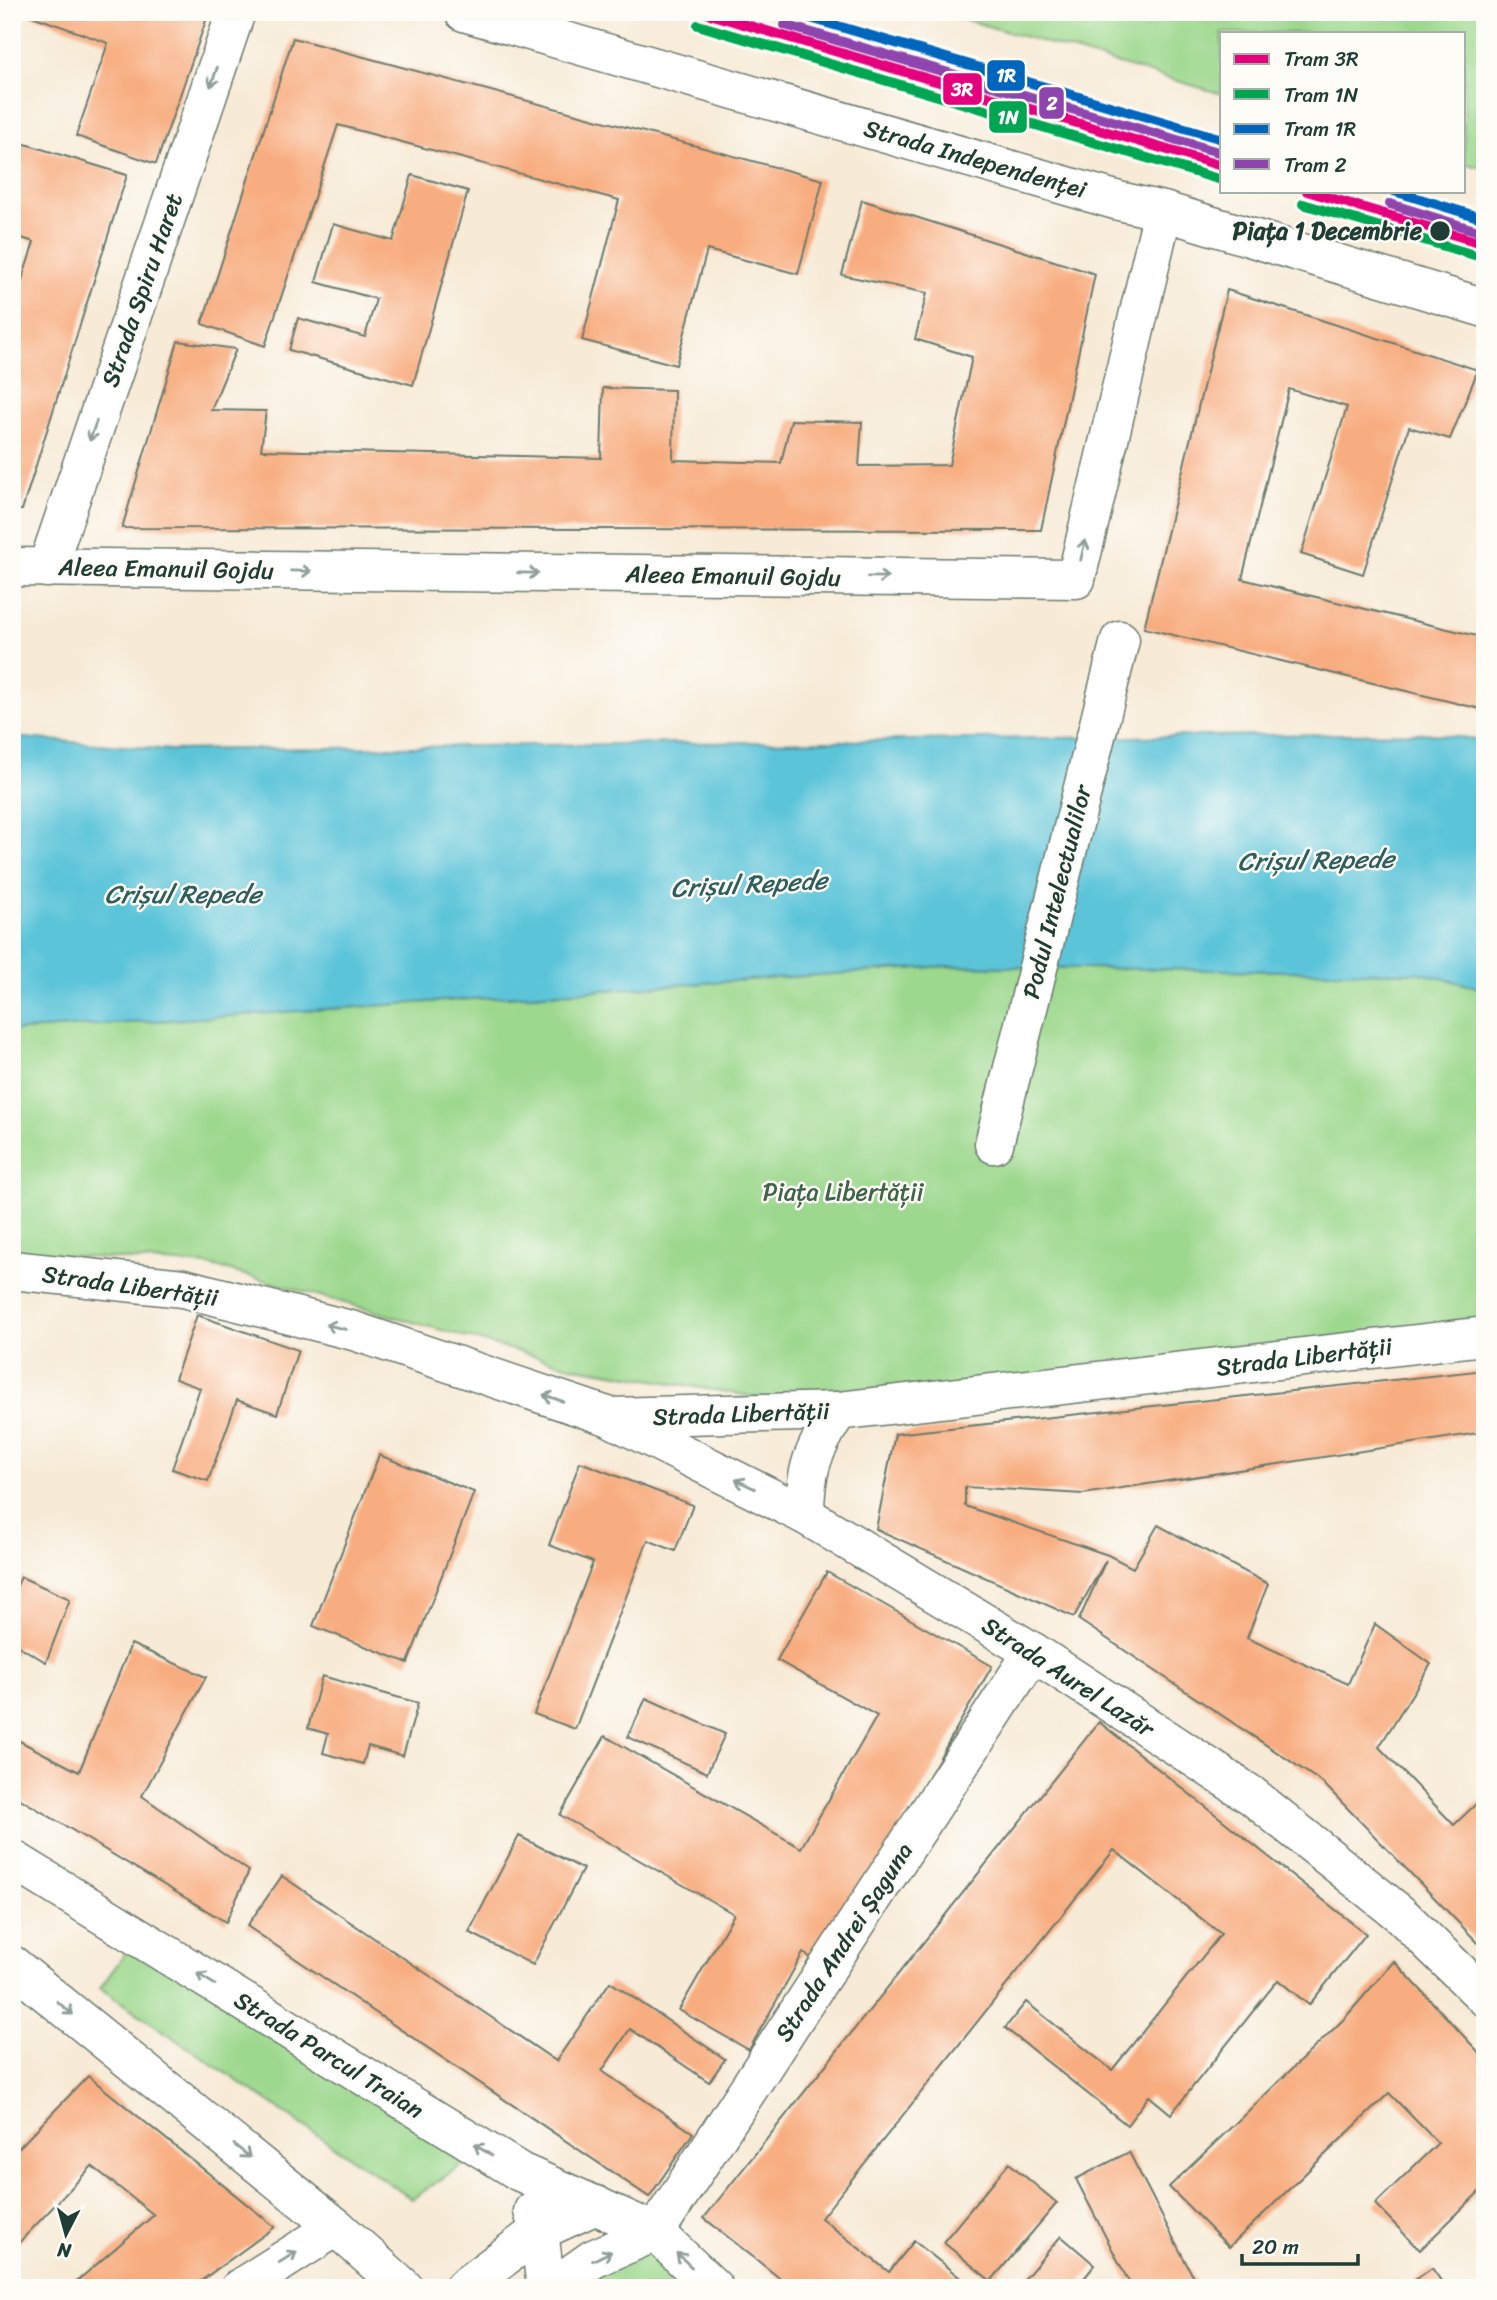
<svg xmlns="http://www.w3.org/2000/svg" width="1497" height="2300" font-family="Sriracha,sans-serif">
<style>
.green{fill:#9cd88d;stroke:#5e8a60;stroke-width:2}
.water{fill:#5cc4d9;stroke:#3e8086;stroke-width:2}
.building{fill:#f8ad80}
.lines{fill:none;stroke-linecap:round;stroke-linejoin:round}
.minor-casing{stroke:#6b7a6d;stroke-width:41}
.minor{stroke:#fff;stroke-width:38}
.tram-1-casing{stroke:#fdfcf7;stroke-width:16}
.tram-2-casing{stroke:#fdfcf7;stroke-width:16}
.tram-3-casing{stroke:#fdfcf7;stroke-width:16}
.tram-4-casing{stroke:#fdfcf7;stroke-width:16}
.tram-1{stroke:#e5007d;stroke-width:10}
.tram-2{stroke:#00a651;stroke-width:10}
.tram-3{stroke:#0065bd;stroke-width:10}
.tram-4{stroke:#8e44ad;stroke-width:10}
.oneway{stroke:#8f9e9a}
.stop-dot{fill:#1f3d34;stroke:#fdfcf7;stroke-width:2.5}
.labels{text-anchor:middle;stroke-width:5;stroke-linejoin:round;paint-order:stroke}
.street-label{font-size:24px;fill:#1f3d34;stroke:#fdfcf7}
.stop-label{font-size:24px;font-weight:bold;fill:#1f3d34;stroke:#fdfcf7;text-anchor:end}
.park-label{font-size:24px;fill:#3e644a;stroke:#fdfcf7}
.water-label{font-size:26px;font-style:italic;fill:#2e5f5d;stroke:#fdfcf7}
.line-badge{stroke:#fdfcf7;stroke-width:2.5}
.badge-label{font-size:19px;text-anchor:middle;font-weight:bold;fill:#fff}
</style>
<rect width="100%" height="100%" fill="#fdfcf7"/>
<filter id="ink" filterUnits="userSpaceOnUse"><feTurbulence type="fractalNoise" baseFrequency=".0143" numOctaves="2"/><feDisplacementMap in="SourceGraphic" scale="14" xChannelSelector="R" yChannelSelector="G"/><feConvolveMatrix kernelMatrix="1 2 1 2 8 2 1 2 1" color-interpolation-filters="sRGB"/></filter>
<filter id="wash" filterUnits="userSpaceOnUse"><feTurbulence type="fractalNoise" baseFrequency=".00686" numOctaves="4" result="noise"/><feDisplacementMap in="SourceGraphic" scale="28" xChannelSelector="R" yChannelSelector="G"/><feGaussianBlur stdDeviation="1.57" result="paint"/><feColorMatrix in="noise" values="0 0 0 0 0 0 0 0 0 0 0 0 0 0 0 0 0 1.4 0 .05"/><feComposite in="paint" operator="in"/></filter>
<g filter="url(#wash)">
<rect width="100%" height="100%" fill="#f7ead6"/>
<!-- green -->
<g class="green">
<path d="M939,12h546v157l-21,-6v-130h-242v61z"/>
<path d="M948,966l473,7 64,16v347l-647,75 -268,-45 -361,-101 -197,-13v-221z"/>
<path d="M137,1937l383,235 -55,-9 -53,36 -312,-211z"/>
<path d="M655,2232l59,56h-162z"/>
</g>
<!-- water -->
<path class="water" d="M1423,733l62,7v249l-64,-16 -473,-7 -936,65v-294l159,13z"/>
<g id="blocks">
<!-- building -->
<g class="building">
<path d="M21,12h188l-53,152 -80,-28 32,-93z"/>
<path d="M293,38l530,142 -25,94 -91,-24 -31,115 -94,-25 37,-140 -281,-75 -73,221 -63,-22z"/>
<path d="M12,140l115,35 -105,335h-10v-199l22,-69 -22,-7z"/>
<path d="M412,175l56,16 -55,194 -124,-35 9,-32 67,19 11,-38 -60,-17 17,-58 60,17z"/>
<path d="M862,200l233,74 -54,256 -919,-2 56,-187 58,8 -25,61 55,1 -5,39 340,8 2,-70 71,2 -1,70 108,3 10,-43 71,2 -3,44 90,-1 23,-108 -57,-18 12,-46 -85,-18z"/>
<path d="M1227,290l251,80 -28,69 -41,-12 -46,147 -62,-20 46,-147 -58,-18 -47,190 243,59v72l-341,-82z"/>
<path d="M197,1315l101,35 -21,64 -40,-14 -29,81 -36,-12 28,-81 -25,-9z"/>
<path d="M1485,1370v62l-402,62 -118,-7v19l143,49 25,13 25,-43 110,59 -21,54 101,46 27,-60 56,40 -52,83 75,78 25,-24 6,5v144l-162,-167 -244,-163 27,-60 -32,57 -198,-88 19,-95z"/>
<path d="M379,1455l95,37 -66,171 -95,-37z"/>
<path d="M580,1462l113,43 -18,46 -27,-11 -73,189 -41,-15 59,-152 -44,-17z"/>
<path d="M827,1572l165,94 -170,298 -19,-11 -54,97 -70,-40 55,-96 -174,-99 45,-79 196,112 76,-132 -100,-56z"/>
<path d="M21,1577l49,22 -24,63 -28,-16 -6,15v-65z"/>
<path d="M131,1644l75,33 -64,119 107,75 -23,51 -214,-128v-57l67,35z"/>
<path d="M322,1676l96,27 -15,53 -35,-10 -5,18 -40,-11 5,-19 -20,-6z"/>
<path d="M646,1698l79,36 -18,39 -79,-36z"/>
<path d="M1099,1722l267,212 -57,71 -31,-25 -107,134 -22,-18 -22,29 -122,-97 21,-26 86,68 109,-136 -107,-84 -293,368 68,54 25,-31 49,39 -5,8h-166l-88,-70z"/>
<path d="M519,1836l64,33 -50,96 -64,-33z"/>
<path d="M282,1876l274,185 54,-79 115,77 -16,23 -79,-53 -28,42 91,62 -44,64 -402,-271z"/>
<path d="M1394,1961l91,98v133l-3,-3 -62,61 -45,-46 63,-61 -49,-50 -160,154 -60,-60 175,-168z"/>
<path d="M88,2076l187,151 -84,61h-122l85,-73 -62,-49 -80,84v-95z"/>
<path d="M1129,2152l70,136h-67l-56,-109z"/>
<path d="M1009,2163l48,40 -66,78 -48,-39z"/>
<path d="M1061,2236l34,29 -19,23h-59z"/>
<path d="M1432,2268l14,20h-42z"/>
</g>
</g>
</g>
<g filter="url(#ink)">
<use href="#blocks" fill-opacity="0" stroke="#6b7a6d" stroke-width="2"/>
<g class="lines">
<!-- minor casing -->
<g class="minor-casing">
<g id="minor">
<path d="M464,12l655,189 44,10 322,97"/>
<path d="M12,567l1064,12 87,-368"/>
<path d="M47,568l189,-556"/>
<path d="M994,1144l126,-504"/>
<path d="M12,1270l171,18 171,43 256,86 228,-6 647,-75"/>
<path d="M615,1420l190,95 228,137 218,143 149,119 85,83"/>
<path d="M805,1515c0,-47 8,-64 33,-104"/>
<path d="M12,1859l508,313 135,60 59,56"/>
<path d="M12,1965l324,262 68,61"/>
<path d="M533,2211l6,20 7,57"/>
<path d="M655,2232l378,-580"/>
<path d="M240,2288l96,-61"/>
<path d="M463,2288l76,-57 57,-26"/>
<path d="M552,2288l41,-29 62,-27"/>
</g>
</g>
<!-- minor -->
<use href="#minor" class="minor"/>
<!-- tram-1 casing -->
<g class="tram-1-casing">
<g id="tram-1">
<path d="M703,12l519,154"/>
<path d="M1307,191l178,53"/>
</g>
</g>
<!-- tram-2 casing -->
<g class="tram-2-casing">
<g id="tram-2">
<path d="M698,25l520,154"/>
<path d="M1303,204l178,53"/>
</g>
</g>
<!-- tram-3 casing -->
<g class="tram-3-casing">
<g id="tram-3">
<path d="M790,12l432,127"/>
<path d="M1394,191l91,28"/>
</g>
</g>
<!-- tram-4 casing -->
<g class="tram-4-casing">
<g id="tram-4">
<path d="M785,25l433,127"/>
<path d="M1390,204l91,28"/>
</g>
</g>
<!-- tram-1 -->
<use href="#tram-1" class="tram-1"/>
<!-- tram-2 -->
<use href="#tram-2" class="tram-2"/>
<!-- tram-3 -->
<use href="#tram-3" class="tram-3"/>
<!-- tram-4 -->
<use href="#tram-4" class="tram-4"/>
</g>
<!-- one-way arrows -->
<defs><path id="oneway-shaft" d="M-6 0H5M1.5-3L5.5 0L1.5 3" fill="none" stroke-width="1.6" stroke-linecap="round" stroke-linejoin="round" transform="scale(1.75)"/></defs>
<g class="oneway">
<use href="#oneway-shaft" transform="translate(214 77) rotate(109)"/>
<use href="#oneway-shaft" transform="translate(93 431) rotate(109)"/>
<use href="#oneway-shaft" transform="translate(1083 550) rotate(-77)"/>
<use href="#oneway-shaft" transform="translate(301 571) rotate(1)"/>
<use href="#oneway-shaft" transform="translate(528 573) rotate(1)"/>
<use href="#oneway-shaft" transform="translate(878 577) rotate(1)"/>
<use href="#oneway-shaft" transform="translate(336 1327) rotate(-166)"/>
<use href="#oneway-shaft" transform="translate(553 1398) rotate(-161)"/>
<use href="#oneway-shaft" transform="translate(745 1484) rotate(-154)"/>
<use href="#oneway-shaft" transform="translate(206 1979) rotate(-148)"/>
<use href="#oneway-shaft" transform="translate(65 2008) rotate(39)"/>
<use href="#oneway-shaft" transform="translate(483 2150) rotate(-148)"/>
<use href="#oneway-shaft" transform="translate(242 2151) rotate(39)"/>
<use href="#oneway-shaft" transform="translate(602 2256) rotate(-26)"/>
<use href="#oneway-shaft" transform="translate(288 2257) rotate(-32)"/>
<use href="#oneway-shaft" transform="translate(684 2260) rotate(-137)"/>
</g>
</g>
<!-- markers -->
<circle class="stop-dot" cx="1440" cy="231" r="11"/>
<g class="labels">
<!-- street labels -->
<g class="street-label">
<text transform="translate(975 159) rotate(16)" y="8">Strada Independenței</text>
<text transform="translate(142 290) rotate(-71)" y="8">Strada Spiru Haret</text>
<text transform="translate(166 569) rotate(1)" y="8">Aleea Emanuil Gojdu</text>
<text transform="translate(733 576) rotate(1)" y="8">Aleea Emanuil Gojdu</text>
<text transform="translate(1057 892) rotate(-76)" y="8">Podul Intelectualilor</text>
<text transform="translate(130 1286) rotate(8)" y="8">Strada Libertății</text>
<text transform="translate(1304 1357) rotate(-7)" y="8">Strada Libertății</text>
<text transform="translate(741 1414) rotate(-2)" y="8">Strada Libertății</text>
<text transform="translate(1068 1677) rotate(33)" y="8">Strada Aurel Lazăr</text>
<text transform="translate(844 1942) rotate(-57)" y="8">Strada Andrei Șaguna</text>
<text transform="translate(329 2055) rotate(32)" y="8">Strada Parcul Traian</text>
</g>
<!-- stop labels -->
<g class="stop-label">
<text x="1422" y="239">Piața 1 Decembrie</text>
</g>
<!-- park labels -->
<g class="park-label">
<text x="843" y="1200">Piața Libertății</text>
</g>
<!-- water labels -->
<g class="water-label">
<text transform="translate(1316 860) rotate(-1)" y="9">Crișul Repede</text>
<text transform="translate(749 884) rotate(-3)" y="9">Crișul Repede</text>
<text x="183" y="903">Crișul Repede</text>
</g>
</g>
<g class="line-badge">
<rect x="986" y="59" width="40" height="33" rx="7" fill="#0065bd"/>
<rect x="942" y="72" width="41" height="34" rx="7" fill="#e5007d"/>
<rect x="1038" y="86" width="27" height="34" rx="7" fill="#8e44ad"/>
<rect x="988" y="100" width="40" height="34" rx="7" fill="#00a651"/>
</g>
<g class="badge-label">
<text x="1006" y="82">1R</text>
<text x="962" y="96">3R</text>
<text x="1052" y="110">2</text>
<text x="1008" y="124">1N</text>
</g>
<!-- margin -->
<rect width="1497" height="2300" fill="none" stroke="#fdfcf7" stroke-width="42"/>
<!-- legend -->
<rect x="1220" y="32" width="245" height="161" fill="#fdfcf7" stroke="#a4b0a9" stroke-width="2"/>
<rect x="1234" y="54" width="35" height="10" fill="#e5007d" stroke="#a4b0a9" stroke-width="2"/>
<text x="1284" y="66" font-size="21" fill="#1f3d34">Tram 3R</text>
<rect x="1234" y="89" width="35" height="10" fill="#00a651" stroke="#a4b0a9" stroke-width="2"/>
<text x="1284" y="102" font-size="21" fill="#1f3d34">Tram 1N</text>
<rect x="1234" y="124" width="35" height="10" fill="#0065bd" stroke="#a4b0a9" stroke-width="2"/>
<text x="1284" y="136" font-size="21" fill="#1f3d34">Tram 1R</text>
<rect x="1234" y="159" width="35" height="10" fill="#8e44ad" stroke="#a4b0a9" stroke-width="2"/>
<text x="1284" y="172" font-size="21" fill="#1f3d34">Tram 2</text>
<!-- north arrow -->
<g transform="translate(66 2234) rotate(186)" stroke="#fdfcf7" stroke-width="5" paint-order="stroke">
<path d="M0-5L12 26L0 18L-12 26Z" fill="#1f3d34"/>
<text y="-10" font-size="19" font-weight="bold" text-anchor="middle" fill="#1f3d34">N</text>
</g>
<!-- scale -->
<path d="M1242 2254v10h116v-10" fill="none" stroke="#1f3d34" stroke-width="3.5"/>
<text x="1252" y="2254" font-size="21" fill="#1f3d34" stroke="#fdfcf7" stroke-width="5" paint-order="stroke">20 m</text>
</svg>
